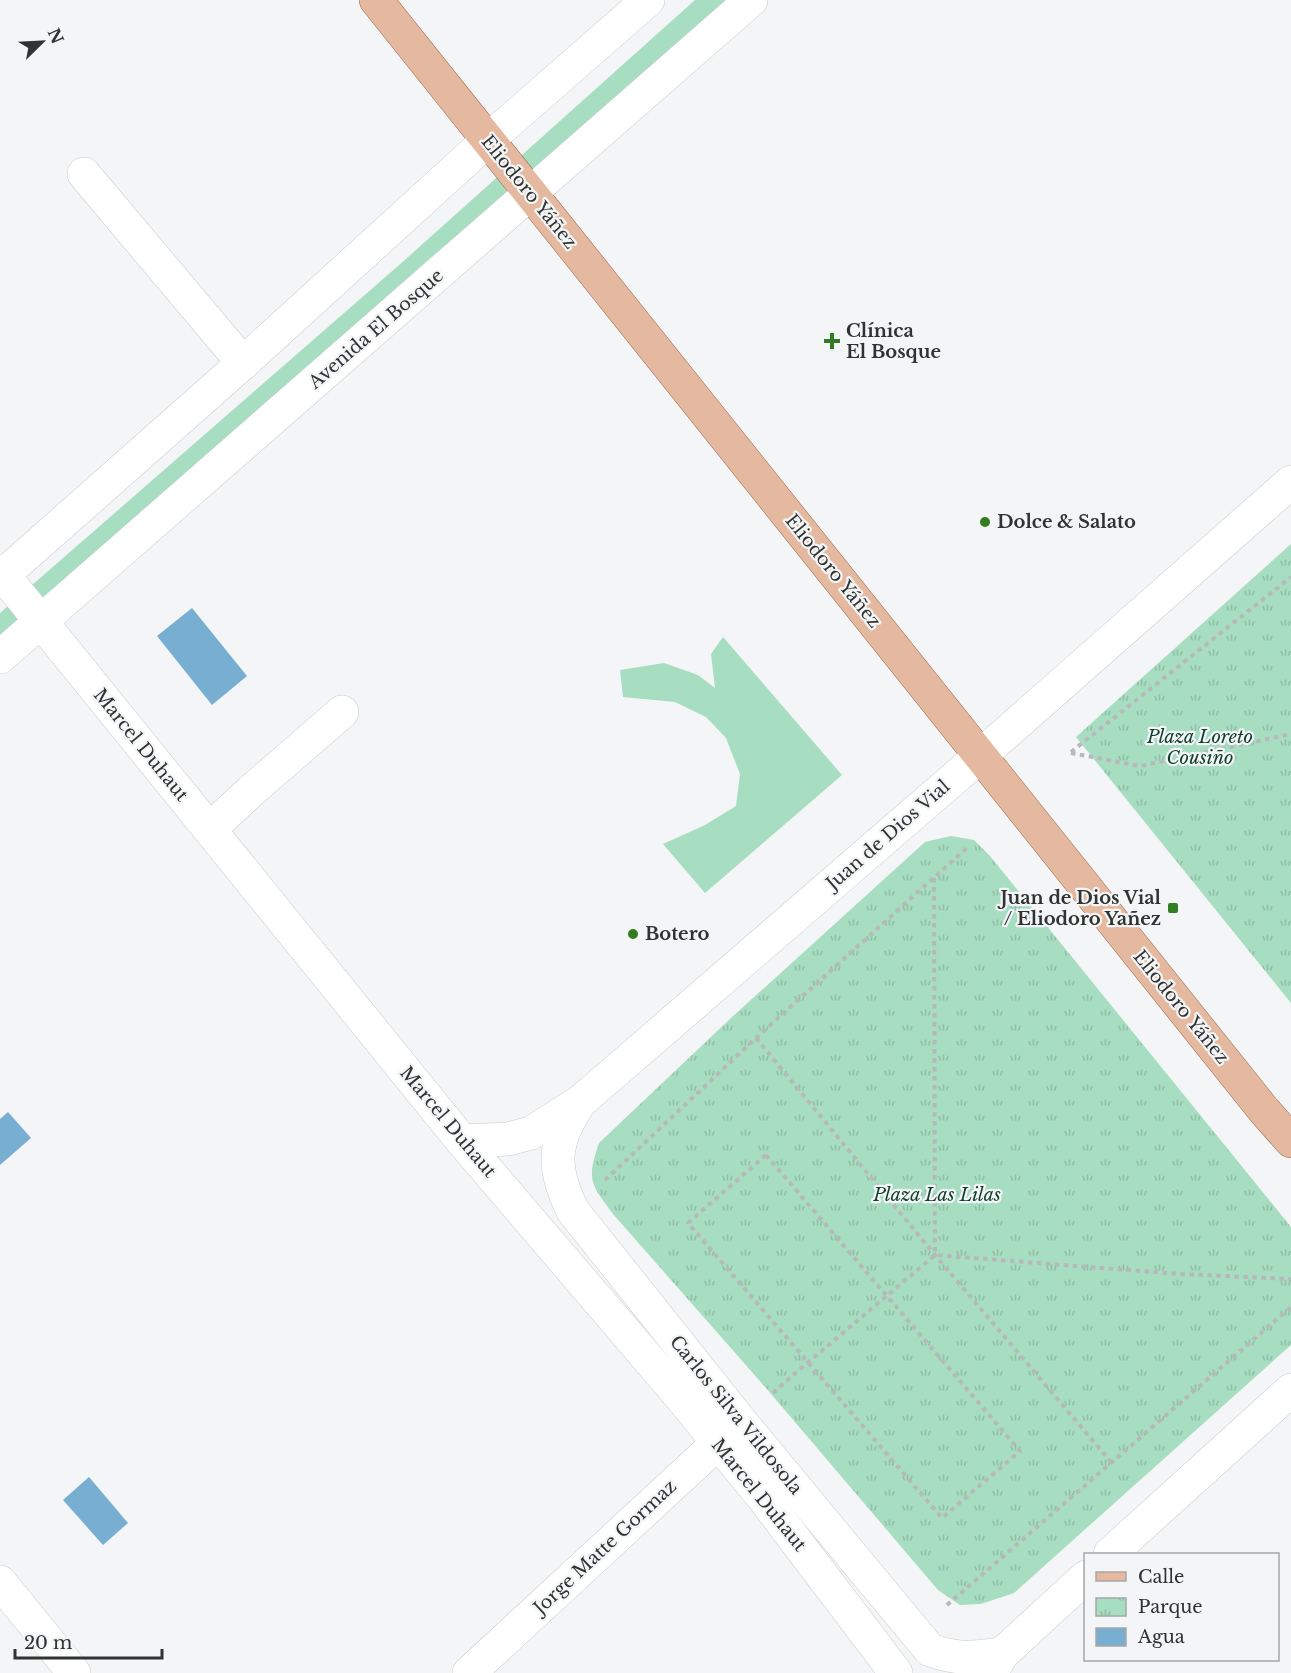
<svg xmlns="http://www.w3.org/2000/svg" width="1291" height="1673" font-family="'Libre Baskerville',serif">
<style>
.green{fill:#a7ddc1}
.park{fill:url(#park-tufts)}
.water{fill:#77aed1}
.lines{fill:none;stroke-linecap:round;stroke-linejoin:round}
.minor-casing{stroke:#c9cacb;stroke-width:34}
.major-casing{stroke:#9a6b4f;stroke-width:34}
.path{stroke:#b7b8b8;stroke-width:4;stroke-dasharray:4.5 4.5;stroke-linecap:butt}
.minor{stroke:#fff;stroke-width:33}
.major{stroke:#e5b99f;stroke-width:33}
.poi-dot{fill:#327c22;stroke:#f4f5f6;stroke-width:2}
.labels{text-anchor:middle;stroke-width:4.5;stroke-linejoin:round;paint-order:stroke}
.street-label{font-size:18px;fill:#313232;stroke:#f4f5f6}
.poi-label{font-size:18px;font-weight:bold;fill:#313232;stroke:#f4f5f6;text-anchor:start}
.park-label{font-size:18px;font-style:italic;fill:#0d3f2b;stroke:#f4f5f6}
</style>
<defs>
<pattern id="park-tufts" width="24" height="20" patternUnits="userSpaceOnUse" patternTransform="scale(1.5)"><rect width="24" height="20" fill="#a7ddc1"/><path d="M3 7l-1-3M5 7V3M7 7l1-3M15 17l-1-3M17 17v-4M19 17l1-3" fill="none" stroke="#90bea6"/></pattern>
</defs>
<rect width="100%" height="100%" fill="#f4f5f6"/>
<!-- green -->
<g class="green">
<path d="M695,0h35l-146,129 -154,129 -430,385v-30l398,-347z"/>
<path d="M723,637l119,138 -137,118 -42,-49 42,-19 31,-19 4,-32 -14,-36 -20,-21 -31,-15 -52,-5 -3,-27 44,-7 34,12 17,13 -4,-34z"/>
</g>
<!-- park -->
<g class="park">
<path d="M1291,544v459l-215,-266z"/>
<path d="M951,836l23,4 16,16 301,371v118l-277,248 -33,11 -21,1 -22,-15 -172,-202 -153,-174c-22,-30 -27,-33 -14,-71l132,-125 194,-176z"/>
</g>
<!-- water -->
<g class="water">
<path d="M192,608l55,68 -35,29 -55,-69z"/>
<path d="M8,1112l23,26 -31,27v-46z"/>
<path d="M89,1477l39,46 -25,22 -40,-45z"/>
</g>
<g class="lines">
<!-- minor casing -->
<g class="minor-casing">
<g id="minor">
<path d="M84,174l159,189"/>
<path d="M0,571l462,570 218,255 81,99 135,178"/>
<path d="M0,578l243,-215 245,-223 160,-140"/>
<path d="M0,657l751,-657"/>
<path d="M210,829l41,-38 91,-79"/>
<path d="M580,1102c-27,40 -29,65 -7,109l169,212 188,227c29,10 42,8 72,4"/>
<path d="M462,1141l46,-2 23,-6 49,-31 400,-346 311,-274"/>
<path d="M1110,1554l181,-164"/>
<path d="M0,1582l74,91"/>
<path d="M992,1671l10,-17 84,-77"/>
<path d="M469,1673l264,-244"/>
</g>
</g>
<!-- major casing -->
<g class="major-casing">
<path id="major" d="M376,0l886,1108 29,33"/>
</g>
<!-- path -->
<g class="path">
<path d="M1071,752l220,-175"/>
<path d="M1071,753l69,13 151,-32"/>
<path d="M934,878l1,377"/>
<path d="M756,1038l179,217 176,207"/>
<path d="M766,1155l254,296 -78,67 -254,-295z"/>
<path d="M605,1180l151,-142 213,-192"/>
<path d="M773,1393l26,-23 136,-115 244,19 112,5"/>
<path d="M947,1605l344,-298"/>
</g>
<!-- minor -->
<use href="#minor" class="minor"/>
<!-- major -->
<use href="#major" class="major"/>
</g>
<!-- markers -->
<g class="poi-dot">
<path d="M829 332h6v6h6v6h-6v6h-6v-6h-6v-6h6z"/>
<circle cx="985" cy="522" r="6"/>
<rect x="1167" y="902" width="12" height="12" rx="3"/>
<circle cx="633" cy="934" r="6"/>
</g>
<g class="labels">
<!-- street labels -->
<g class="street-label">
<text transform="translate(529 192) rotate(51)" y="6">Eliodoro Yáñez</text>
<text transform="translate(376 329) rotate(-41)" y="6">Avenida El Bosque</text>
<text transform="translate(833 571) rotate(51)" y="6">Eliodoro Yáñez</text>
<text transform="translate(141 745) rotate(51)" y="6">Marcel Duhaut</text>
<text transform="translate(888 835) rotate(-41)" y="6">Juan de Dios Vial</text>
<text transform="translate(1181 1007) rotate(51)" y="6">Eliodoro Yáñez</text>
<text transform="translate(448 1122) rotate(50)" y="6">Marcel Duhaut</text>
<text transform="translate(736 1415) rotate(51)" y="6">Carlos Silva Vildosola</text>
<text transform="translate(759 1495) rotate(51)" y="6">Marcel Duhaut</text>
<text transform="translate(605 1547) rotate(-43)" y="6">Jorge Matte Gormaz</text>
</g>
<!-- poi labels -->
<g class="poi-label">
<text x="846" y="337">Clínica<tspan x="846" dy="21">El Bosque</tspan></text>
<text x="997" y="528">Dolce &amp; Salato</text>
<text x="1161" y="904" text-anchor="end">Juan de Dios Vial<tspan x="1161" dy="21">/ Eliodoro Yañez</tspan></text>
<text x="645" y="940">Botero</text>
</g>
<!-- park labels -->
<g class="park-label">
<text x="1200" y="743">Plaza Loreto<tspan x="1200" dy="21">Cousiño</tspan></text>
<text x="937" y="1201">Plaza Las Lilas</text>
</g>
</g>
<!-- legend -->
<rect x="1084" y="1553" width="195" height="108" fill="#f4f5f6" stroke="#a6a7a8" stroke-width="1.5"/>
<rect x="1096" y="1572" width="30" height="9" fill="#e5b99f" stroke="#a6a7a8" stroke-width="1.5"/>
<text x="1138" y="1583" font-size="18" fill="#313232">Calle</text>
<rect x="1096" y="1598" width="30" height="18" fill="url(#park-tufts)" stroke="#a6a7a8" stroke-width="1.5"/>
<text x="1138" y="1613" font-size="18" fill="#313232">Parque</text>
<rect x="1096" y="1628" width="30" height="18" fill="#77aed1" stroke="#a6a7a8" stroke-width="1.5"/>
<text x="1138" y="1643" font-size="18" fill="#313232">Agua</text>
<!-- north arrow -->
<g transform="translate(42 42) rotate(66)" stroke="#f4f5f6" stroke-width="4.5" paint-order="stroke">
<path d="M0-4.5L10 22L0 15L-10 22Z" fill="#313232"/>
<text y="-9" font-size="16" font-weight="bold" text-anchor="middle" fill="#313232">N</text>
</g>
<!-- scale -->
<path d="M15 1649v9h147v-9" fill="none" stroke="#313232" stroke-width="3"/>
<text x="24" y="1649" font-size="18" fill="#313232" stroke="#f4f5f6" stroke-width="4.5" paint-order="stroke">20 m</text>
</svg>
